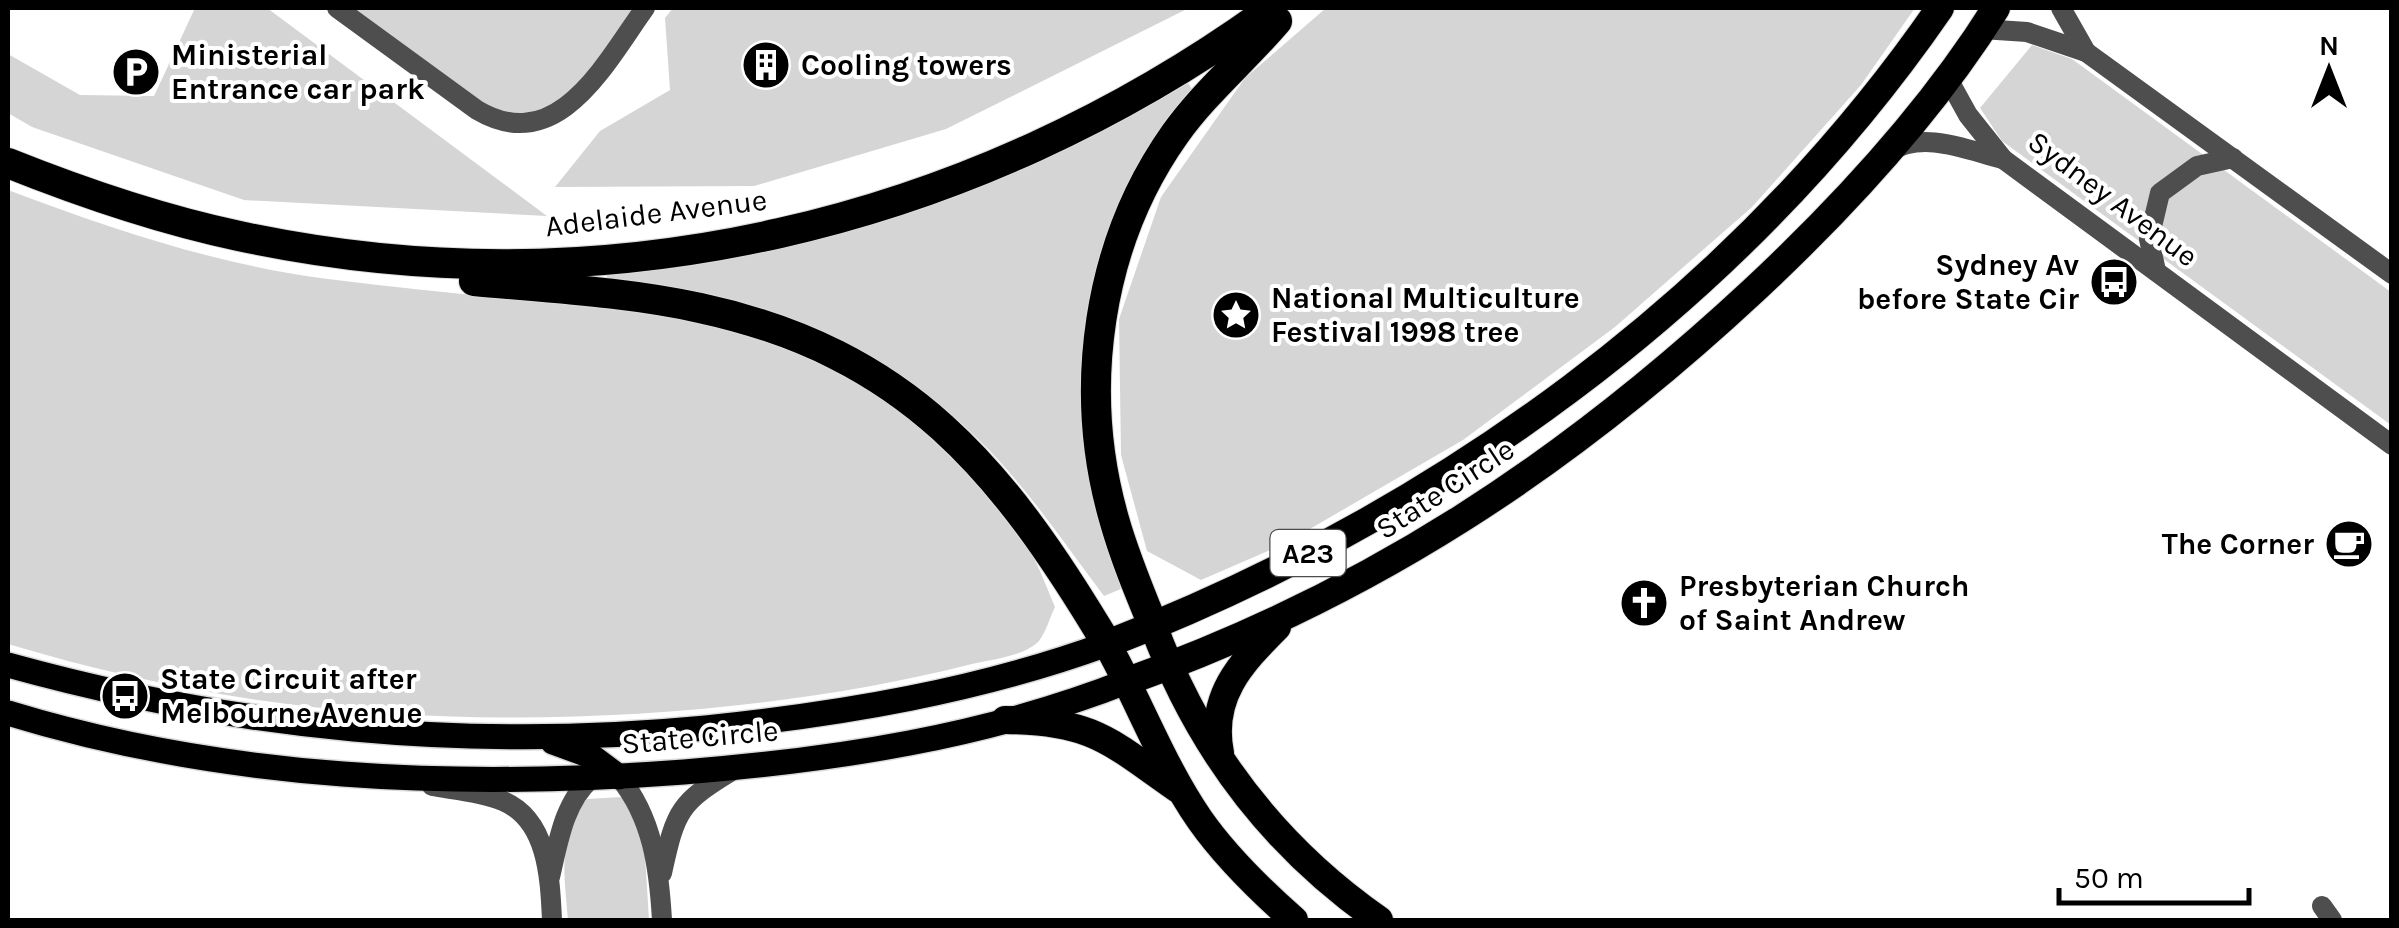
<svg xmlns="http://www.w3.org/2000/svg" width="2399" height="928" font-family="Karla,sans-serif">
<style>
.green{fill:#d5d5d5}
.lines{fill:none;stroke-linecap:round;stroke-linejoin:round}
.primary-casing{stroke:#dbdbdb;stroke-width:28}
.trunk-casing{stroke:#dbdbdb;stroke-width:30}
.motorway-casing{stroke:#dbdbdb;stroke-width:32}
.minor{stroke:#4e4e4e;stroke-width:20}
.primary{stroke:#000;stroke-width:25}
.trunk{stroke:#000;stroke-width:28}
.motorway{stroke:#000;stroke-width:30}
.labels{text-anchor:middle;stroke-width:8;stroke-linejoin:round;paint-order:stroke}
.shield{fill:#fff;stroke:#4c4c4c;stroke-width:2.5}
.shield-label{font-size:28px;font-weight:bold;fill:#000}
.poi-label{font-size:30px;font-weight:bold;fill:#000;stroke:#fff;text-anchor:start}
.street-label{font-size:30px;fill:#000;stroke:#fff}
</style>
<rect width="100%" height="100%" fill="#fff"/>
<!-- green -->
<g class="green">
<path d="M195,8h72l280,208 -303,-16 -212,-73 -24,-14v-59l72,41 74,1z"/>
<path d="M346,8h299l-80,101 -62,12z"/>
<path d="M673,8h516l-243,121 -192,57 -199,1 45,-56 70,-41 -5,-72z"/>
<path d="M1326,8h589l-54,77 -109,122 -137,120 -152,113 -179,104 -83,36 -54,-29 -26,-96 -2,-136 42,-122 84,-119z"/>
<path d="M2032,45l40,14 319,233v133l-389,-284 -22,-33z"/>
<path d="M1188,83l4,6 -28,36 -46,85 -19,303 22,76 -17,7c-37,-49 -72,-101 -114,-145 -106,-110 -232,-159 -383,-168v-9c207,-16 403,-84 581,-191z"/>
<path d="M8,190c103,39 210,75 320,89 70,9 141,16 211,22 67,6 137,10 202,30 113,35 230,116 289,220 10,18 17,37 25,56 -5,10 -9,25 -16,34 -15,16 -51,19 -71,24 -183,46 -400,61 -588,48 -126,-8 -252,-33 -372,-69z"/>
<path d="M622,797l22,42 5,81h-81c-3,-39 -12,-90 19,-121z"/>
</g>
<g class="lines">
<!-- primary casing -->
<g class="primary-casing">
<g id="primary">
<path d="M8,665c231,64 459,86 698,63 136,-14 272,-37 401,-84"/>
<path d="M8,713c219,67 449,76 676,59 151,-12 302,-35 444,-91"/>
<path d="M553,742l38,14 28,21"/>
</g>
</g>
<!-- trunk casing -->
<g class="trunk-casing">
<g id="trunk">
<path d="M1153,625c45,122 120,221 226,295"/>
<path d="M1128,681c243,-87 438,-216 626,-391 90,-84 177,-178 242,-282"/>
<path d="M1005,720c89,1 104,21 173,69"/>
<path d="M1220,753c-11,-56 20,-89 57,-126"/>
<path d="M1294,920c-34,-30 -68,-63 -94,-100 -38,-55 -61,-119 -93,-176 330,-128 631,-343 833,-636"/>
</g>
</g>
<!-- motorway casing -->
<g class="motorway-casing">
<g id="motorway">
<path d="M8,163c75,30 151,56 231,73 365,78 733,-10 1033,-228"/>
<path d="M474,281c75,7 153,11 226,27 208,45 303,162 407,336"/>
<path d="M1153,625c-14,-34 -29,-70 -39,-106 -37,-129 -17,-275 61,-385 30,-42 69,-74 102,-113"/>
</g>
</g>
<!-- minor -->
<g class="minor">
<path d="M337,8l140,102c81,48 129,-48 168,-102"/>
<path d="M2061,8l25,44"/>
<path d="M1982,29l45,3 59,20 306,222"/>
<path d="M1947,77l21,38 35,44 389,286"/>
<path d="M1889,152c34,-22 78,-2 114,7"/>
<path d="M2156,271l-7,-32 11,-46 37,-27 36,-8"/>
<path d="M619,777c34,41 40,92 43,143"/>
<path d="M432,786c23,4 50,6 71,15 45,19 47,77 49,119"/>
<path d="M662,873c14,-64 17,-70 73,-104"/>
<path d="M550,877c8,-34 14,-75 41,-98"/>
<path d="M2322,906l10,14"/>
</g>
<!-- primary -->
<use href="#primary" class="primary"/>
<!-- trunk -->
<use href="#trunk" class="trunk"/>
<!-- motorway -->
<use href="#motorway" class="motorway"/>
</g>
<!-- icons -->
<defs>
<g id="building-disc" transform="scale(2.5)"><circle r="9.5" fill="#000" stroke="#fff"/><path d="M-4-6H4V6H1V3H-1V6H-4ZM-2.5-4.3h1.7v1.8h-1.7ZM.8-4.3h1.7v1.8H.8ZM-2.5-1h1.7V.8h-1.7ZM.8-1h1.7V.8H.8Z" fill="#fff"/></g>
<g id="parking-disc" transform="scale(2.5)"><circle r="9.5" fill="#000" stroke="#fff"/><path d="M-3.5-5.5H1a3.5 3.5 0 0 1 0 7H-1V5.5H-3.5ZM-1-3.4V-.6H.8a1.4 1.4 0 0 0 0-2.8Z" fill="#fff"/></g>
<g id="bus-disc" transform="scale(2.5)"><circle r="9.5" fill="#000" stroke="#fff"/><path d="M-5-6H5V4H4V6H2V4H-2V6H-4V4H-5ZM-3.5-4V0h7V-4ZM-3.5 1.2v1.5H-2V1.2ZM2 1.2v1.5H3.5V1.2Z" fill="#fff"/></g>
<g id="sight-disc" transform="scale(2.5)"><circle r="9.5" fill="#000" stroke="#fff"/><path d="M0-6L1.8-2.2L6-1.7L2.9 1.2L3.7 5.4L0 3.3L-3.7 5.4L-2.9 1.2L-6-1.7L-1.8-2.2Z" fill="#fff"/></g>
<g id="cafe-disc" transform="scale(2.5)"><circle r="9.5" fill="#000" stroke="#fff"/><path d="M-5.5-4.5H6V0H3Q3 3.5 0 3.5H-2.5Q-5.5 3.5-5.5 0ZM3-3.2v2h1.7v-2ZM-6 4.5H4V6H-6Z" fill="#fff"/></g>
<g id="church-disc" transform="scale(2.5)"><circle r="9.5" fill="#000" stroke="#fff"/><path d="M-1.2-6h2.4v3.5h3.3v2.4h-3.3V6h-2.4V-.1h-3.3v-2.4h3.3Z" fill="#fff"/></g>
</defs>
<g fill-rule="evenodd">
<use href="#building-disc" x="766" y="65"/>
<use href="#parking-disc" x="136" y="72"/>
<use href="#bus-disc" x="2114" y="282"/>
<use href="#sight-disc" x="1236" y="315"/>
<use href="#cafe-disc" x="2349" y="544"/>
<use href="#church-disc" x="1644" y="603"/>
<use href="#bus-disc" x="125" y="696"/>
</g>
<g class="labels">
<!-- shield labels -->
<rect class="shield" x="1270.5" y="530" width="75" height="46" rx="8"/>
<g class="shield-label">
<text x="1308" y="563">A23</text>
</g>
<!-- poi labels -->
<g class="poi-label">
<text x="171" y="65">Ministerial<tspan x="171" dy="34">Entrance car park</tspan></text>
<text x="801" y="75">Cooling towers</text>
<text x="2079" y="275" text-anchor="end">Sydney Av<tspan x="2079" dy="34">before State Cir</tspan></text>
<text x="1271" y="308">National Multiculture<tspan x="1271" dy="34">Festival 1998 tree</tspan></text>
<text x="2314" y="554" text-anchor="end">The Corner</text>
<text x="1679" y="596">Presbyterian Church<tspan x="1679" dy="34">of Saint Andrew</tspan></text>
<text x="160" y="689">State Circuit after<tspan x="160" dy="34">Melbourne Avenue</tspan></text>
</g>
<!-- street labels -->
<g class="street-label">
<text transform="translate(2113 199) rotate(37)" y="10">Sydney Avenue</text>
<text transform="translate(656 213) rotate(-7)" y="10">Adelaide Avenue</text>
<text transform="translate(1445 489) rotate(-33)" y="10">State Circle</text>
<text transform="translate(700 737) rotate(-5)" y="10">State Circle</text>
</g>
</g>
<!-- border -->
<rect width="2399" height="928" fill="none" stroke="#000000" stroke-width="20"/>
<!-- north arrow -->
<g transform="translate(2329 70)" stroke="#ffffff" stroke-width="8" paint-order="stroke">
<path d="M0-8L18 38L0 25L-18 38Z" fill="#000000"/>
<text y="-15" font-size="28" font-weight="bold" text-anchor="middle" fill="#000000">N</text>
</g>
<!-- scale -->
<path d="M2059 888v15h190v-15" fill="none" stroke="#000000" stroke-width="5"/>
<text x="2074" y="888" font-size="30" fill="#000000" stroke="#ffffff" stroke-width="8" paint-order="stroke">50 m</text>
</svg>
